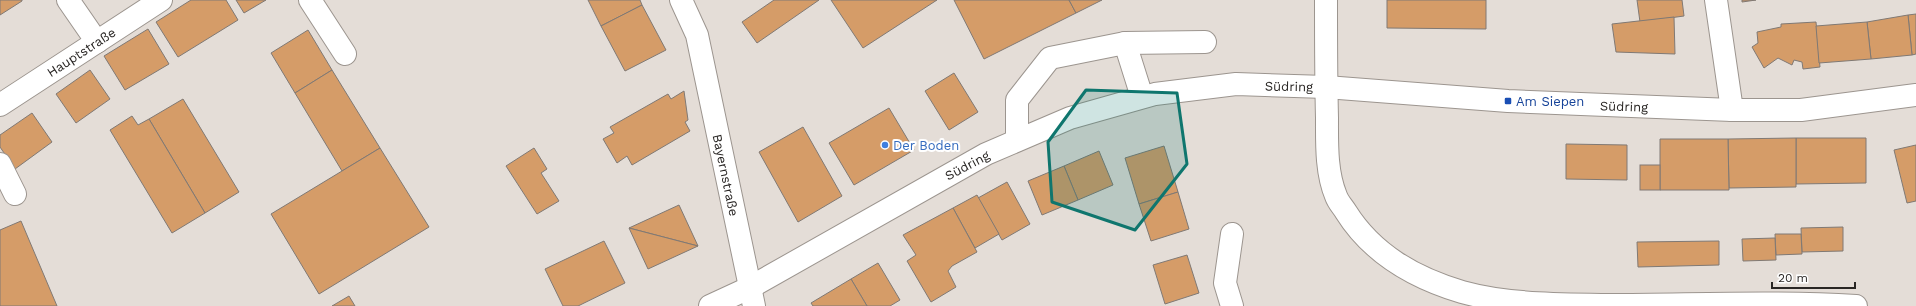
<svg xmlns="http://www.w3.org/2000/svg" width="1916" height="306" font-family="'Work Sans',sans-serif">
<style>
.building{fill:#d59c68;stroke:#807974}
.lines{fill:none;stroke-linecap:round;stroke-linejoin:round}
.minor-casing{stroke:#9c958f;stroke-width:24}
.minor{stroke:#fff;stroke-width:22}
.marked{fill:#0f766e;fill-opacity:0.2;stroke:#0f766e;stroke-width:3;stroke-linejoin:round}
.transit-dot{fill:#1a4fb4;stroke:#fff;stroke-width:1.5}
.shop-dot{fill:#3f7fe0;stroke:#fff;stroke-width:1.5}
.labels{text-anchor:middle;stroke-width:4;stroke-linejoin:round;paint-order:stroke}
.street-label{font-size:13px;fill:#292624;stroke:#fff}
.transit-label{font-size:13px;fill:#164399;stroke:#fff;text-anchor:start}
.shop-label{font-size:13px;fill:#366cbe;stroke:#fff;text-anchor:start}
</style>
<rect width="100%" height="100%" fill="#e4ddd7"/>
<!-- building -->
<g class="building">
<path d="M0,0h22v1l-22,14z"/>
<path d="M191,0h35l12,20 -60,37 -22,-35z"/>
<path d="M236,0h30l-22,13z"/>
<path d="M588,0h52l2,5 -41,21z"/>
<path d="M774,0h45l-62,43 -15,-21z"/>
<path d="M831,0h106l-74,48z"/>
<path d="M954,0h115l7,13 -92,46z"/>
<path d="M1069,0h33l-26,13z"/>
<path d="M1387,0h99v29l-99,-1z"/>
<path d="M1637,0h45l2,16 -44,6z"/>
<path d="M1742,0h14l-14,2z"/>
<path d="M642,5l24,45 -41,21 -24,-45z"/>
<path d="M1916,14v40l-4,1 -4,-40z"/>
<path d="M1908,15l4,40 -41,4 -4,-37z"/>
<path d="M1674,17l1,37 -59,-2 -4,-28z"/>
<path d="M1816,22l4,45 -17,2 -1,-7 -8,-2 -2,5 -14,-7 -14,10 -12,-21 6,-4 -1,-11 24,-5v-3z"/>
<path d="M1867,22l4,37 -52,4 -3,-37z"/>
<path d="M148,29l21,35 -44,26 -21,-34z"/>
<path d="M308,30l24,40 -37,23 -24,-40z"/>
<path d="M90,70l20,29 -34,24 -20,-29z"/>
<path d="M332,70l48,78 -38,23 -47,-78z"/>
<path d="M954,73l24,39 -29,18 -24,-39z"/>
<path d="M684,91l4,29 -3,2 5,9 -58,34 -5,-9 -10,7 -14,-24 11,-6 -4,-6 58,-33 3,5z"/>
<path d="M183,99l56,93 -34,21 -56,-94z"/>
<path d="M889,108l25,42 -60,35 -25,-42z"/>
<path d="M32,113l20,29 -37,27 -15,-22v-12z"/>
<path d="M132,116l6,9 11,-6 56,94 -33,20 -62,-103z"/>
<path d="M803,127l39,69 -44,26 -39,-70z"/>
<path d="M1796,138h70v45l-70,1z"/>
<path d="M1796,138v49l-67,1 -1,-49z"/>
<path d="M1660,139h68l1,51h-69z"/>
<path d="M1566,144l61,1v35l-61,-1z"/>
<path d="M1916,145v56l-9,2 -13,-53z"/>
<path d="M1164,146l14,46 -39,12 -14,-46z"/>
<path d="M380,148l49,79 -110,67 -48,-80z"/>
<path d="M534,148l13,21 -6,4 18,28 -22,13 -31,-48z"/>
<path d="M1099,151l14,34 -35,15 -14,-34z"/>
<rect x="1640" y="165" width="20" height="25"/>
<path d="M1064,166l14,34 -36,15 -14,-34z"/>
<path d="M1007,182l23,42 -28,16 -24,-42z"/>
<path d="M1178,192l11,37 -38,12 -12,-37z"/>
<path d="M977,195l22,39 -24,14 -22,-40z"/>
<path d="M679,205l19,41 -69,-18z"/>
<path d="M953,208l24,44 -25,14 -4,5 8,16 -25,15 -24,-41 9,-6 -13,-20z"/>
<path d="M21,221l36,85h-57v-76z"/>
<path d="M1843,227v24l-41,1 -1,-24z"/>
<path d="M629,228l69,18 -50,23z"/>
<path d="M1775,234h26l1,20 -26,1z"/>
<path d="M1775,238l1,22 -33,1 -1,-22z"/>
<path d="M604,241l21,42 -47,23h-15l-18,-37z"/>
<path d="M1719,241v24l-81,2 -1,-25z"/>
<path d="M1187,255l12,38 -34,11 -12,-39z"/>
<path d="M878,263l22,37 -10,6h-23l-16,-27z"/>
<path d="M851,279l16,27h-54l-2,-3z"/>
<path d="M349,296l6,10h-23z"/>
</g>
<g class="lines">
<!-- minor casing -->
<g class="minor-casing">
<g id="minor">
<path d="M68,0l29,42"/>
<path d="M310,0l35,54"/>
<path d="M681,0l16,35 57,271"/>
<path d="M1326,0c0,39 0,78 1,118 0,25 -1,54 9,78 2,6 7,11 10,16 27,43 69,66 116,80 47,13 99,12 147,13 82,0 165,-4 247,1"/>
<path d="M1716,0l16,110"/>
<path d="M1125,43l80,-1"/>
<path d="M0,105l161,-105"/>
<path d="M1017,140v-40l33,-42 75,-15 17,54"/>
<path d="M0,164l15,30"/>
<path d="M710,306l39,-18 237,-134 84,-36 85,-24 81,-10 90,3 182,14 224,9h69l115,-15"/>
<path d="M1232,306l-7,-23 7,-49"/>
</g>
</g>
<!-- minor -->
<use href="#minor" class="minor"/>
</g>
<!-- marked area -->
<path class="marked" d="M1086,90l91,3 10,71 -52,66 -83,-28 -4,-60z"/>
<!-- markers -->
<rect class="transit-dot" x="1504" y="97" width="8" height="8" rx="2"/>
<circle class="shop-dot" cx="885" cy="145" r="4"/>
<g class="labels">
<!-- street labels -->
<g class="street-label">
<text transform="translate(81 52) rotate(-33)" y="5">Hauptstraße</text>
<text transform="translate(1289 86) rotate(1)" y="5">Südring</text>
<text transform="translate(1624 106) rotate(2)" y="5">Südring</text>
<text transform="translate(967 165) rotate(-28)" y="5">Südring</text>
<text transform="translate(726 175) rotate(78)" y="5">Bayernstraße</text>
</g>
<!-- transit labels -->
<g class="transit-label">
<text x="1516" y="106">Am Siepen</text>
</g>
<!-- shop labels -->
<g class="shop-label">
<text x="893" y="150">Der Boden</text>
</g>
</g>
<!-- scale -->
<path d="M1772 282v6h83v-6" fill="none" stroke="#292624" stroke-width="2"/>
<text x="1778" y="282" font-size="12" fill="#292624" stroke="#ffffff" stroke-width="3" paint-order="stroke">20 m</text>
</svg>
